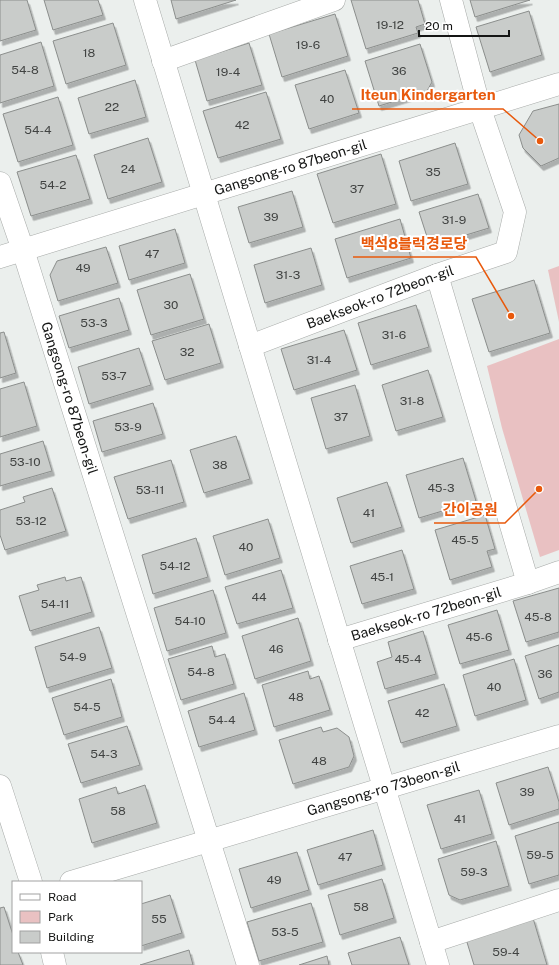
<svg xmlns="http://www.w3.org/2000/svg" width="559" height="965" font-family="'Public Sans','Noto Sans KR',sans-serif">
<style>
.green{fill:#e9c1c2}
.building{fill:#c9ccca;stroke:#8b8e8c;filter:url(#shadow)}
.lines{fill:none;stroke-linecap:round;stroke-linejoin:round}
.minor-casing{stroke:#a7aaa8;stroke-width:23}
.minor{stroke:#fff;stroke-width:22}
.labels{text-anchor:middle;stroke-width:4;stroke-linejoin:round;paint-order:stroke}
.number-label{font-size:12px;fill:#414342}
.street-label{font-size:14px;fill:#141514;stroke:#fff}
.leader{fill:none;stroke:#e8590c;stroke-width:1.5}
.callout-dot{fill:#e8590c;stroke:#fff;stroke-width:1.5}
.callout-label{font-size:15px;text-anchor:middle;font-weight:bold;fill:#e8590c;stroke:#fff;stroke-width:4;stroke-linejoin:round;paint-order:stroke}
</style>
<defs>
<filter id="shadow"><feDropShadow dx="2.5" dy="4.5" stdDeviation="0" flood-color="#0004"/></filter>
</defs>
<rect width="100%" height="100%" fill="#ebefed"/>
<!-- green -->
<g class="green">
<path d="M559,266v56l-11,-52z"/>
<path d="M559,339v211l-19,7 -38,-129 -15,-62z"/>
</g>
<!-- building -->
<g class="building">
<path d="M0,0h27l9,30 -36,11z"/>
<path d="M44,0h54l5,15 -50,15z"/>
<path d="M171,0h65l-60,19z"/>
<path d="M351,0h67l7,24 -9,3 2,6 -52,16z"/>
<path d="M470,0h60l-55,17z"/>
<path d="M529,11l13,44 -52,17 -14,-45z"/>
<path d="M335,14l13,42 -66,21 -13,-43z"/>
<path d="M113,23l13,42 -60,19 -13,-43z"/>
<path d="M41,42l13,44 -54,17v-48z"/>
<path d="M249,43l13,42 -55,16 -12,-41z"/>
<path d="M420,44l12,38 -5,9 -48,15 -14,-45z"/>
<path d="M345,70l14,43 -50,16 -14,-44z"/>
<path d="M135,80l11,37 -57,17 -11,-36z"/>
<path d="M266,92l15,47 -63,19 -15,-47z"/>
<path d="M58,97l15,48 -55,17 -15,-48z"/>
<path d="M559,104v54l-18,8 -18,-18 -4,-13 14,-24z"/>
<path d="M148,138l14,44 -54,17 -14,-44z"/>
<path d="M455,143l13,41 -57,17 -12,-40z"/>
<path d="M381,154l15,50 -63,19 -16,-49z"/>
<path d="M76,155l14,44 -59,17 -14,-44z"/>
<path d="M292,191l11,36 -54,16 -11,-36z"/>
<path d="M478,194l11,34 -59,18 -11,-34z"/>
<path d="M400,219l11,39 -64,20 -12,-39z"/>
<path d="M175,229l10,34 -56,17 -10,-34z"/>
<path d="M106,247l12,36 -60,18 -8,-26 7,-14z"/>
<path d="M311,248l11,37 -57,18 -11,-38z"/>
<path d="M190,274l14,45 -53,16 -14,-45z"/>
<path d="M534,280l16,53 -61,19 -17,-53z"/>
<path d="M119,298l10,32 -60,18 -10,-32z"/>
<path d="M416,305l13,42 -58,18 -13,-42z"/>
<path d="M209,324l12,39 -56,17 -13,-39z"/>
<path d="M344,330l13,40 -63,20 -13,-41z"/>
<path d="M4,332l12,41 -16,5v-45z"/>
<path d="M139,348l12,37 -62,19 -11,-37z"/>
<path d="M428,370l15,47 -47,14 -14,-46z"/>
<path d="M24,382l13,44 -37,11v-48z"/>
<path d="M355,385l15,51 -44,13 -15,-51z"/>
<path d="M153,403l10,31 -61,18 -9,-31z"/>
<path d="M236,436l14,43 -46,14 -14,-43z"/>
<path d="M43,441l9,30 -52,15v-32z"/>
<path d="M463,458l13,43 -57,17 -13,-43z"/>
<path d="M171,460l13,42 -56,17 -14,-42z"/>
<path d="M387,482l15,45 -51,16 -14,-45z"/>
<path d="M52,488l14,43 -61,19 -5,-15v-25l25,-8 -2,-5z"/>
<path d="M485,515l10,34 -8,2 5,16 -42,13 -15,-50z"/>
<path d="M268,519l12,39 -55,17 -12,-39z"/>
<path d="M196,538l12,39 -55,17 -11,-39z"/>
<path d="M402,550l12,39 -52,15 -12,-38z"/>
<path d="M281,570l12,38 -56,16 -12,-37z"/>
<path d="M65,577l1,4 15,-4 11,35 -62,19 -11,-35 20,-6 -2,-5z"/>
<path d="M559,588v44l-33,10 -13,-41z"/>
<path d="M213,590l13,43 -59,18 -13,-43z"/>
<path d="M497,610l12,40 -49,14 -12,-39z"/>
<path d="M298,618l13,43 -56,18 -13,-43z"/>
<path d="M99,627l13,41 -65,20 -12,-41z"/>
<path d="M423,631l13,43 -51,15 -8,-27 15,-5 -4,-15z"/>
<path d="M559,645v47l-20,7 -14,-43z"/>
<path d="M212,646l3,11 10,-3 9,30 -53,16 -13,-41z"/>
<path d="M514,659l12,41 -51,16 -12,-41z"/>
<path d="M308,671l2,8 9,-3 11,34 -56,17 -12,-42z"/>
<path d="M111,679l11,38 -58,18 -12,-37z"/>
<path d="M444,684l13,42 -56,17 -13,-42z"/>
<path d="M244,693l11,37 -56,17 -11,-36z"/>
<path d="M127,726l13,39 -59,18 -13,-39z"/>
<path d="M321,727l2,5 14,-4 12,9 5,19 -5,11 -56,17 -14,-44z"/>
<path d="M548,767l11,35v7l-50,16 -13,-42z"/>
<path d="M145,785l12,38 -65,20 -13,-44 37,-12 2,7z"/>
<path d="M479,790l13,44 -51,15 -14,-44z"/>
<path d="M559,822v53l-30,9 -14,-48z"/>
<path d="M373,830l10,35 -65,20 -11,-35z"/>
<path d="M496,841l13,45 -49,14 -11,-5 -11,-36z"/>
<path d="M297,852l12,38 -58,18 -12,-39z"/>
<path d="M382,879l12,39 -54,17 -12,-40z"/>
<path d="M170,895l12,38 -41,13v-42z"/>
<path d="M311,903l12,39 -64,19 -12,-39z"/>
<path d="M4,907l9,28v17h5l5,13h-23v-57z"/>
<path d="M533,918l14,47h-73l-8,-26z"/>
<path d="M400,937l9,28h-57l-4,-12z"/>
<path d="M189,950l4,15h-53z"/>
<path d="M327,956l2,9h-30z"/>
</g>
<g class="lines">
<!-- minor casing -->
<g class="minor-casing">
<g id="minor">
<path d="M145,0l293,965"/>
<path d="M163,61l171,-61"/>
<path id="s1" d="M0,183l23,67 225,715"/>
<path id="s2" d="M0,257l559,-173"/>
<path d="M437,275l91,308"/>
<path id="s3" d="M250,346l187,-71 69,-23 9,-40 -35,-103 -29,-109"/>
<path id="s4" d="M339,640l189,-57 31,-11"/>
<path d="M0,786l31,96"/>
<path id="s5" d="M71,882l488,-146"/>
<path d="M431,942l128,-42"/>
<path d="M52,952l3,13"/>
</g>
</g>
<!-- minor -->
<use href="#minor" class="minor"/>
</g>
<g class="labels">
<!-- number labels -->
<g class="number-label">
<text x="390" y="29">19-12</text>
<text x="308" y="49">19-6</text>
<text x="89" y="57">18</text>
<text x="25" y="74">54-8</text>
<text x="399" y="75">36</text>
<text x="228" y="76">19-4</text>
<text x="327" y="103">40</text>
<text x="112" y="111">22</text>
<text x="242" y="129">42</text>
<text x="38" y="134">54-4</text>
<text x="128" y="173">24</text>
<text x="433" y="176">35</text>
<text x="53" y="189">54-2</text>
<text x="357" y="193">37</text>
<text x="271" y="221">39</text>
<text x="454" y="224">31-9</text>
<text x="152" y="258">47</text>
<text x="83" y="272">49</text>
<text x="288" y="279">31-3</text>
<text x="171" y="309">30</text>
<text x="94" y="327">53-3</text>
<text x="394" y="339">31-6</text>
<text x="187" y="356">32</text>
<text x="319" y="364">31-4</text>
<text x="114" y="380">53-7</text>
<text x="412" y="405">31-8</text>
<text x="341" y="421">37</text>
<text x="128" y="431">53-9</text>
<text x="25" y="466">53-10</text>
<text x="220" y="469">38</text>
<text x="441" y="492">45-3</text>
<text x="150" y="494">53-11</text>
<text x="369" y="517">41</text>
<text x="31" y="525">53-12</text>
<text x="465" y="544">45-5</text>
<text x="246" y="551">40</text>
<text x="175" y="570">54-12</text>
<text x="382" y="581">45-1</text>
<text x="259" y="601">44</text>
<text x="55" y="608">54-11</text>
<text x="538" y="621">45-8</text>
<text x="190" y="625">54-10</text>
<text x="479" y="641">45-6</text>
<text x="276" y="653">46</text>
<text x="73" y="661">54-9</text>
<text x="408" y="663">45-4</text>
<text x="201" y="676">54-8</text>
<text x="545" y="678">36</text>
<text x="494" y="691">40</text>
<text x="296" y="701">48</text>
<text x="87" y="711">54-5</text>
<text x="422" y="717">42</text>
<text x="222" y="724">54-4</text>
<text x="104" y="758">54-3</text>
<text x="319" y="765">48</text>
<text x="527" y="796">39</text>
<text x="118" y="815">58</text>
<text x="460" y="823">41</text>
<text x="540" y="859">59-5</text>
<text x="345" y="861">47</text>
<text x="474" y="876">59-3</text>
<text x="274" y="884">49</text>
<text x="361" y="911">58</text>
<text x="159" y="923">55</text>
<text x="285" y="936">53-5</text>
<text x="506" y="956">59-4</text>
</g>
<!-- street labels -->
<g class="street-label">
<text dy="5" stroke="none"><textPath href="#s2" startOffset="304">Gangsong-ro 87beon-gil</textPath></text>
<text dy="5" stroke="none"><textPath href="#s3" startOffset="139">Baekseok-ro 72beon-gil</textPath></text>
<text dy="5" stroke="none"><textPath href="#s1" startOffset="226">Gangsong-ro 87beon-gil</textPath></text>
<text dy="5" stroke="none"><textPath href="#s4" startOffset="91">Baekseok-ro 72beon-gil</textPath></text>
<text dy="5" stroke="none"><textPath href="#s5" startOffset="326">Gangsong-ro 73beon-gil</textPath></text>
</g>
</g>
<!-- callouts -->
<path class="leader" d="M540 141L503 109H352M511 316L476 257H353M539 489L505 523H434"/>
<g class="callout-dot">
<circle cx="540" cy="141" r="4"/>
<circle cx="511" cy="316" r="4"/>
<circle cx="539" cy="489" r="4"/>
</g>
<g class="callout-label">
<text x="428" y="100">Iteun Kindergarten</text>
<text x="414" y="249">백석8블럭경로당</text>
<text x="470" y="515">간이공원</text>
</g>
<!-- legend -->
<rect x="12" y="881" width="130" height="72" fill="#ffffff" stroke="#a1a1a1"/>
<rect x="20" y="894" width="20" height="6" fill="#ffffff" stroke="#a1a1a1"/>
<text x="48" y="901" font-size="12" fill="#141514">Road</text>
<rect x="20" y="911" width="20" height="12" fill="#e9c1c2" stroke="#a1a1a1"/>
<text x="48" y="921" font-size="12" fill="#141514">Park</text>
<rect x="20" y="931" width="20" height="12" fill="#c9ccca" stroke="#a1a1a1"/>
<text x="48" y="941" font-size="12" fill="#141514">Building</text>
<!-- scale -->
<path d="M419 30v6h90v-6" fill="none" stroke="#141514" stroke-width="2"/>
<text x="425" y="30" font-size="12" fill="#141514" stroke="#ffffff" stroke-width="3" paint-order="stroke">20 m</text>
</svg>
